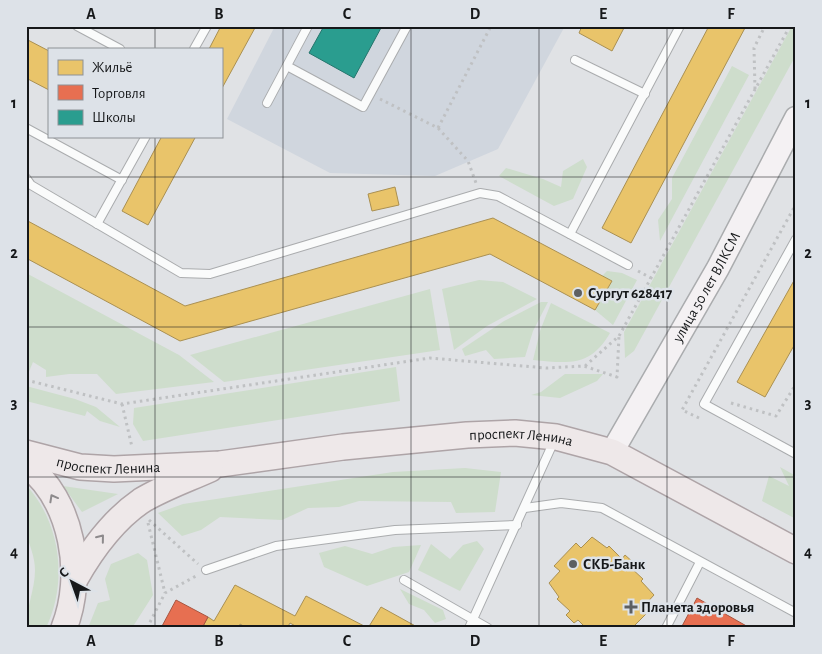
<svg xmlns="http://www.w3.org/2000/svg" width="822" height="654" font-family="'Alegreya Sans',sans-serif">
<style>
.built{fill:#d0d6de}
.green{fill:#ceddcc}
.homes{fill:#e9c46a;stroke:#aa9052}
.shops{fill:#e76f51;stroke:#a85540}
.schools{fill:#2a9d8f;stroke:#24756c}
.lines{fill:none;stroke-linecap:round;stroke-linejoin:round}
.lane-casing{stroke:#aaacae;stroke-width:10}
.secondary-casing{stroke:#aaacae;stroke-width:25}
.primary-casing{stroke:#aea4a7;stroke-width:28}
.path{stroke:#bfc1c3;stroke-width:3;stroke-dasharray:2.5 4;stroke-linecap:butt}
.lane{stroke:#fafbfb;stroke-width:8}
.secondary{stroke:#f4f1f3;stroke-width:22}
.primary{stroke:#eee8e9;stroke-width:25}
.oneway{stroke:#8d8a8c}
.grid{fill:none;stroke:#16181a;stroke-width:1;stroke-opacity:0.55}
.poi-dot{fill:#5d5f61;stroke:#dde2e8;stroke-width:2}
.labels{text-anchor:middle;stroke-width:5;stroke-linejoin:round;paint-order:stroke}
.street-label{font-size:15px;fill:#16181a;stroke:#dde2e8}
.poi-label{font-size:15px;font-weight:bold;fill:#16181a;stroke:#dde2e8;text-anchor:start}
.neatline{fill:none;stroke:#16181a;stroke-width:2}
.grid-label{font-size:16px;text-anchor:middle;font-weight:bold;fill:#16181a}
</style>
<rect width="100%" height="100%" fill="#e0e2e5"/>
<!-- built -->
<path class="built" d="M275,26h290l-67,123 -63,27 -105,-3 -103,-54z"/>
<!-- green -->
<g class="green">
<path d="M792,26h4v29l-162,296 -9,7 -1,-26z"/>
<path d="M732,66l17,9 -89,166 -2,-21 14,-21v-21z"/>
<path d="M583,159l4,8 -14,32 -19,7 -55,-30 7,-8 37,11 18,8 2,-16z"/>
<path d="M607,271l15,2 15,7 -24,45 -18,-15 17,-29 -10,-5z"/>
<path d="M26,273l153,82 35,27 -98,12 -19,-20h-28l-23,3v-7l-13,-8 -5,12 -2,-1z"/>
<path d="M479,280l24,2 34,17 -50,27 -33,24 -12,-61z"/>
<path d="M430,289l10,61 -216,32 -34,-27z"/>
<path d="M541,302h7l-15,29 -8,26 -31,2 -8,-9 -21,6 -3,-7 42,-28z"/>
<path d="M551,303l59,30c-20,35 -43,30 -77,27l7,-29z"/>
<path d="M396,367l4,34 -257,40 -10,-17 1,-16z"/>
<path d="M565,374h38l-6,7 -37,17 -29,-3 10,-3z"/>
<path d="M26,386l49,13 21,8 24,20 -20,-6 -13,-10 -2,5 -59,-15z"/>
<path d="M780,467l16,9v43l-34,-18 7,-25 20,10z"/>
<path d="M465,468l36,4 -6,40 -39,1 -5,-11 -92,-1 -20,6 -31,1 -26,12 -62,-3 -19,13 -19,6 -24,-23 25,-9 210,-32z"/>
<path d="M26,485c35,38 42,97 20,143h-20c0,-20 9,-38 9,-58 0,-14 -6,-25 -9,-38 -2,-15 0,-32 0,-47z"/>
<path d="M63,486l55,8 -36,18z"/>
<path d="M477,541l7,8 -24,42 -42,-21 13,-26 19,15 13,-14z"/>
<path d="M421,545l-12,27 -42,14 -43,-19 -5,-14 26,-7 27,8 21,-7z"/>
<path d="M138,553l9,7 6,35 -21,33h-44l10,-25 12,-3 -5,-21 6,-15z"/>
<path d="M400,589l43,21 3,9 -11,4 -11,-13 -15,-6z"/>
</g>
<!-- homes -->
<g class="homes">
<path d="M221,26h35l-35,64v-41h-12z"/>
<path d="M582,26h43l-13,25 -33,-18z"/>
<path d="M709,26h37l-115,217 -29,-15z"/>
<path d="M26,39l23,12v39l-23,-12z"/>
<path d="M162,136h34l-48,89 -26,-14z"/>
<path d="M395,187l4,18 -27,6 -4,-17z"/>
<path d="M493,218l119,63 -17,29 -105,-56 -310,87 -154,-83v-38l159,86z"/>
<path d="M796,277v65l-31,55 -28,-15z"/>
<path d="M592,537l15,11 2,-2 13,13 3,-4 9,8 -4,4 13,12 -2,2 13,14 -11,12 5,5 -16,16h-46l-8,-8 -4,3 -8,-8 4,-4 -13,-12 2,-2 -10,-14 11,-12 -6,-5 22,-23 5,5z"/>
<path d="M235,585l60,31 11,-20 62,32h-69l-9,-5 -3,5h-40l-7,-4 -1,4h-37l6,-11 6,4z"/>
<path d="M381,607l38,21h-51z"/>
</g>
<!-- shops -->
<g class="shops">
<path d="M697,598l53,30h-69z"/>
<path d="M176,600l32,17 -6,11h-41z"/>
</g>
<!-- schools -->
<path class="schools" d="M324,26h58l-28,52 -45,-25z"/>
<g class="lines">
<!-- lane casing -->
<g class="lane-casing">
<g id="lane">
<path d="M77,26l43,23"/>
<path d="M194,49l13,-23"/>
<path d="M575,60l70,34"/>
<path d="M287,66l76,41 44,-81"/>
<path d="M267,103l41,-77"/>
<path d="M26,128l96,52"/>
<path d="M26,178l5,7 150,88 29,1 270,-81 18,3 130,69"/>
<path d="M97,224l49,-88"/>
<path d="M570,234l110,-208"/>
<path d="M796,239l-92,165 92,50"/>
<path d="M525,508l36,-5 41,5 194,105"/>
<path d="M206,570l70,-24 119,-16 122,-5"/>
<path d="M404,580l84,48"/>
<path d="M469,628l85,-187"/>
<path d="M666,628l34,-66"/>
</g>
</g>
<!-- secondary casing -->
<g class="secondary-casing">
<g id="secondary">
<path id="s1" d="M612,452l106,-184 78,-150"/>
</g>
</g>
<!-- primary casing -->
<g class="primary-casing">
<g id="primary">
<path id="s2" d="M26,453l54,14 34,2 106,-5 123,-17 124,-12 48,-2 41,4 56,15 184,99"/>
<path d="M26,464c47,37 59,111 38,164"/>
<path d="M75,579c17,-30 37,-58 66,-78 21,-13 47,-22 69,-32"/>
</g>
</g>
<!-- path -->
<g class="path">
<path d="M755,89l-1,-41 11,-22"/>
<path d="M380,99l58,29 30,33 8,22"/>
<path d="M438,128l53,-102"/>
<path d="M638,271l13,7"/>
<path d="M585,366l34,-30 171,-310"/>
<path d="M26,380l96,24 308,-46 116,10 38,-2 33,11 2,-41"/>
<path d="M731,403l45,13 20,-32"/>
<path d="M122,404l10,43"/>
<path d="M699,418l-17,-8 114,-206"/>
<path d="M149,520l49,44"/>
<path d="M148,523l17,70"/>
<path d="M26,566v22"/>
<path d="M147,628l18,-35 31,-17"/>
</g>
<!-- lane -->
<use href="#lane" class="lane"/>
<!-- secondary -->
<use href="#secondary" class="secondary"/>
<!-- primary -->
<use href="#primary" class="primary"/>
</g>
<!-- one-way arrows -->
<defs><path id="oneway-chevron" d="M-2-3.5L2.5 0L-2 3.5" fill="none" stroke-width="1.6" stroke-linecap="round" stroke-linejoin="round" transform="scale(1.25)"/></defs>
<g class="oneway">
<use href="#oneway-chevron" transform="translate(53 498) rotate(-119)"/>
<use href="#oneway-chevron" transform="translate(101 538) rotate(-51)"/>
</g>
<!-- grid -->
<path class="grid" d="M155,26v23M283,26v602M411,26v602M539,26v602M667,26v602M155,136v492M26,177h770M26,327h770M26,477h770"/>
<!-- markers -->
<g class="poi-dot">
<circle cx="578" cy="293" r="5"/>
<circle cx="573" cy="564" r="5"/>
<path d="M628.5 599.5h5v5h5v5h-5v5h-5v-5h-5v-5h5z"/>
</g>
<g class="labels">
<!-- street labels -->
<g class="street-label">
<text dy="5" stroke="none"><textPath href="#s1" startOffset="190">улица 50 лет ВЛКСМ</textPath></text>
<text dy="5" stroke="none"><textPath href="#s2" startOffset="499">проспект Ленина</textPath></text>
<text dy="5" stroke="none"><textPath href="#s2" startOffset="84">проспект Ленина</textPath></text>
</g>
<!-- poi labels -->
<g class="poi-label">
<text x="588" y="298">Сургут 628417</text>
<text x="583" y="569">СКБ-Банк</text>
<text x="641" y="612">Планета здоровья</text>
</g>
</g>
<!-- border -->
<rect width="822" height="654" fill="none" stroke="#dde2e8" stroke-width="55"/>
<!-- legend -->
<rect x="48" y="48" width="175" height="90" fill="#dde2e8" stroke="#8d9196"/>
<rect x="58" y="60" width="25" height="15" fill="#e9c46a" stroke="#8d9196"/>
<text x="92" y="72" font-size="15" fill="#16181a">Жильё</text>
<rect x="58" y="85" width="25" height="15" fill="#e76f51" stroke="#8d9196"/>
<text x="92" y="98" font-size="15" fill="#16181a">Торговля</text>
<rect x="58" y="110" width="25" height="15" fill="#2a9d8f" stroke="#8d9196"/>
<text x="92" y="122" font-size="15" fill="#16181a">Школы</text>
<!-- north arrow -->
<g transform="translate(72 582) rotate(319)" stroke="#dde2e8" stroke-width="4" paint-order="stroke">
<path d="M0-4L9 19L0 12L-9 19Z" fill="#16181a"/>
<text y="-8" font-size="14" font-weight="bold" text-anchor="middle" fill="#16181a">С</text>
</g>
<rect x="28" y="28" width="766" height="598" class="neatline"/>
<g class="grid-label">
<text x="91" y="19">A</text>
<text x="219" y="19">B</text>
<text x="347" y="19">C</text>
<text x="475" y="19">D</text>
<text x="603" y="19">E</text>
<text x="731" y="19">F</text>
<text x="14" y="108">1</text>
<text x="808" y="108">1</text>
<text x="14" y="258">2</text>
<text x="808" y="258">2</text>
<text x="14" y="408">3</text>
<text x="808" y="408">3</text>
<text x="14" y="557">4</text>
<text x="808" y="557">4</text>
<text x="91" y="646">A</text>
<text x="219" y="646">B</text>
<text x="347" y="646">C</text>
<text x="475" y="646">D</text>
<text x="603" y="646">E</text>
<text x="731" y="646">F</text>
</g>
</svg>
